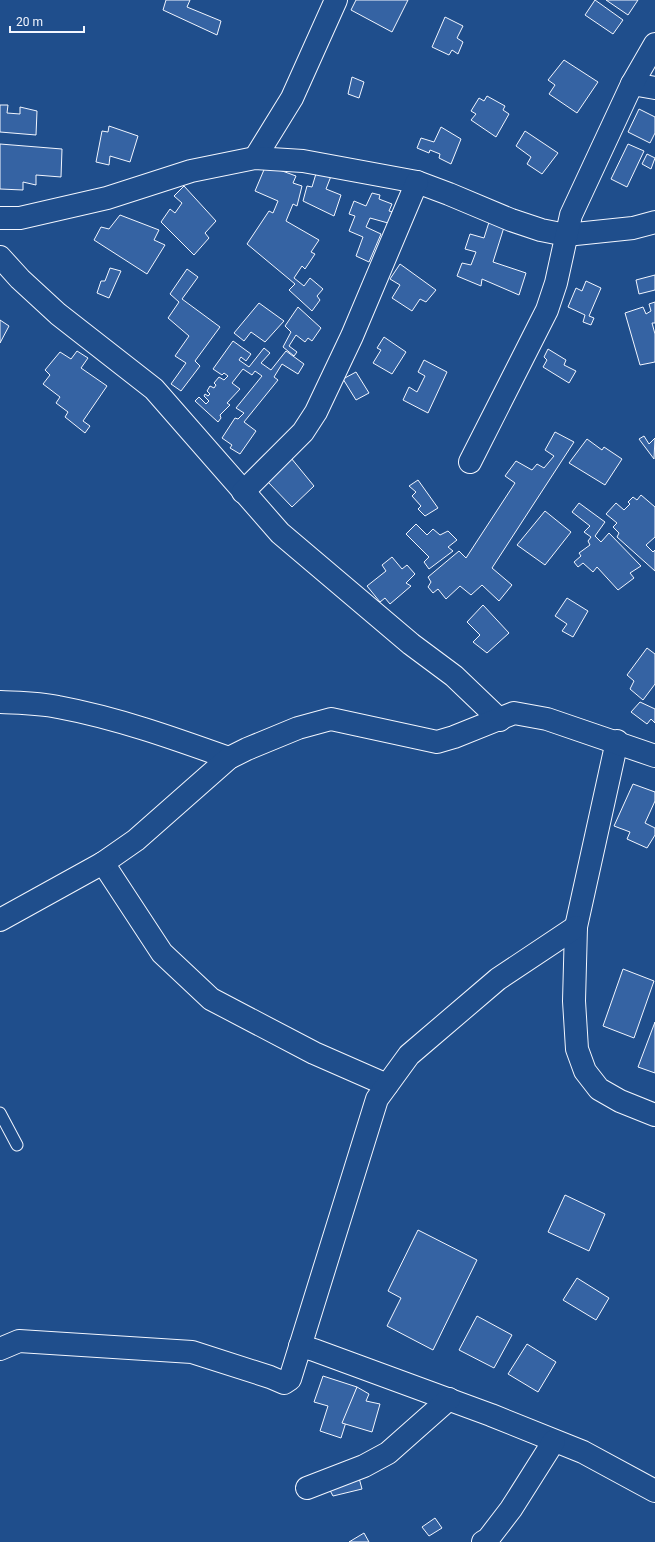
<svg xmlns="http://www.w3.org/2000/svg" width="655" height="1542" font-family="Roboto,sans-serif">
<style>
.building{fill:#3563a3;stroke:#f2f6ff}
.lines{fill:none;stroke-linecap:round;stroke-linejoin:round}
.lane-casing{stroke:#f2f6ff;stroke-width:13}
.street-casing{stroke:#f2f6ff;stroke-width:24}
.lane{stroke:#1f4e8c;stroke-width:11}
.street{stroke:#1f4e8c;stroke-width:22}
</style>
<rect width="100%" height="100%" fill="#1f4e8c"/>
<!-- building -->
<g class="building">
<path d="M166,0h24l-3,7 34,14 -4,14 -54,-25z"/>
<path d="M356,0h52l-16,32 -41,-22z"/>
<path d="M595,0l28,20 -10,14 -28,-19z"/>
<path d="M606,0h32l-10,15z"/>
<path d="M445,17l18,9 -6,12 6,4 -5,12 -6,-4 -3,5 -17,-8z"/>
<path d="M564,60l34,22 -21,31 -28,-19 6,-9 -7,-5z"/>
<path d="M352,77l12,5 -5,16 -11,-4z"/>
<path d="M487,96l18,10 -2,4 6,4 -13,23 -25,-17 5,-6 -5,-3 8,-13 5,3z"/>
<path d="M0,105h8l-1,8 13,1v-7l17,4 -1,24 -36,-3z"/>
<path d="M639,109l16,8v16l-5,10 -22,-11z"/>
<path d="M109,126l29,10 -8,26 -20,-6 -1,9 -13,-3 6,-31 6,1z"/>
<path d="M441,127l20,12 -10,25 -12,-6 1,-4 -10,-4 -1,3 -12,-5 4,-10 13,4z"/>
<path d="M525,131l33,22 -16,21 -15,-10 4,-7 -15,-11z"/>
<path d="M0,144l62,5 -1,28 -25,-2v10l-13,-3v8l-23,-1z"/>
<path d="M628,144l16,7 -17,36 -16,-8z"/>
<path d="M647,154l8,4 -4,11 -9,-5z"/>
<path d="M266,165l30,11 -3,7 9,3 -5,20 -4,-2 -7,17 33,19 -8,12 4,2 -10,15 -3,-3 -8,12 10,8 6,-8 13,11 -6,7 3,4 -8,11 -23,-21 6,-6 -48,-40 22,-33 4,2 5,-12 -23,-10z"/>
<path d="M318,167l15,4 -7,18 15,6 -7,21 -31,-15 4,-15 5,1z"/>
<path d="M184,186l32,35 -11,12 4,5 -15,17 -33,-33 9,-13 5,4 7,-10 -8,-7z"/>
<path d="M372,193l8,2 -1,4 13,5 -3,7 4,1 -5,11 -18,-5 -4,9 15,7 -12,28 -13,-6 7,-19 -14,-6 6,-15 -6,-2 5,-13 12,5z"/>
<path d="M120,215l39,15 -5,10 11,5 -18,29 -53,-34 7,-13 8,2z"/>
<path d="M490,219l15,5 -12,38 33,11 -7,22 -37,-16 -1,7 -24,-10 5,-13 9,2 5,-13 -11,-3 5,-15 14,4z"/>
<path d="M400,264l36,26 -10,12 -6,-3 -8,12 -20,-13 8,-13 -10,-6z"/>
<path d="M110,268l11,3 -12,27 -12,-5 4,-12h4z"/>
<path d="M187,269l11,8 -16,22 38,28 -25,34 5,5 -19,25 -10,-7 15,-21 -11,-7 14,-20 -21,-18 11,-16 -9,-8z"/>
<path d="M655,275v15l-16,4 -3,-14z"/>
<path d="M586,281l15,7 -12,28 5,2 -3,7 -8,-3 2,-7 -17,-8 8,-19 6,3z"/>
<path d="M655,302v21h-3l3,11v28l-15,3 -15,-52 18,-6 3,7 5,-3 -2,-7z"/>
<path d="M259,303l25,18 -19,21 -14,-10 -7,9 -10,-8z"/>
<path d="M298,307l23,21 -9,13 -4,-3 -3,4 -9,-7 -7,11 8,6 -3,4 -11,-9 8,-15 -6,-6z"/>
<path d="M0,320l9,6 -9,17z"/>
<path d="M384,337l22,15 -14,22 -19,-11 8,-13 -4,-2z"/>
<path d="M233,341l18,13 -5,7 -5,-4 -2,3 10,7 15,-19 6,5 -9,10 10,7 15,-19 18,13 -6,10 -16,-10 -8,13 4,3 -34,42 12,9 -16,23 -10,-6 2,-3 -10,-7 13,-20 3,1 6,-6 -8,-5 26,-32 -7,-5 -3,4 -9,-6 -11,14 8,6 -13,14 3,2 -10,10 1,3 -3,4 -23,-21 4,-4 7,7 3,-3 -5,-5 1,-2 3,2 2,-2 -3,-3 3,-5 4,2 2,-3 -2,-2 5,-6 5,3 4,-4 -4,-3 -2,2 -9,-6z"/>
<path d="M548,349l18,11 -2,5 12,6 -7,12 -26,-16 4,-7 -3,-3z"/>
<path d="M77,351l11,7 -7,10 26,18 -24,35 7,5 -5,7 -20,-16 3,-5 -12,-9 4,-6 -17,-13 7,-9 -5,-5 15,-18 11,7z"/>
<path d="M424,360l23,12 -19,41 -25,-13 6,-13 8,5 8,-16 -7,-4z"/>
<path d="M356,372l13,21 -13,7 -13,-21z"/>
<path d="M555,432l19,10 -82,126 20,17 -13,16 -17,-16 -11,10 -11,-9 -14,13 -8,-10 -5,4 -5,-6 3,-5 -3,-5 31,-26 7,7 49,-75 -10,-7 11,-15 16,9 5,-6 7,4 10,-12 -9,-6z"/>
<path d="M644,436l5,8 6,-6 -1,21 -15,-20z"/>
<path d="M587,439l15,11 2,-3 18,12 -17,26 -36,-22z"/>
<path d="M291,458l23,28 -22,21 -25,-26z"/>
<path d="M418,480l20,28 -13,8 -7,-7 3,-3 -9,-10 4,-4 -7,-6z"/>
<path d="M641,495l14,12v30l-9,8 7,7 2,-2v21l-38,-34 2,-4 -6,-6 4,-4 -11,-9 10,-11 8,7 6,-6 -2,-2 5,-5 4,3z"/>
<path d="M579,503l26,19 -10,14 6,6 8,-9 32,33 -11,7 4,5 -16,12 -21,-23 -4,5 -10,-9 -5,4 -4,-5 7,-6 -2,-3 11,-8 -2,-4 3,-4 -7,-5 6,-6 -18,-14z"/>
<path d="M545,511l26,21 -26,33 -28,-20z"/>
<path d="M416,524l11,11 6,-6 7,6 8,-4 9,9 -9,7 5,4 -24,18 -5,-7 5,-5 -23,-23z"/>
<path d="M392,557l10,12 5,-4 8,9 -9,9 5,3 -21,18 -5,-6 -5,4 -13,-16 19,-15 -4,-6z"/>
<path d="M567,598l21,13 -15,26 -11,-6 5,-7 -12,-8z"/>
<path d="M483,605l26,28 -22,20 -14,-11 7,-7 -13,-13z"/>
<path d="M647,648l8,6v30l-12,16 -13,-11 4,-8 -7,-6z"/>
<path d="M640,702l15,7v14l-4,-4 -4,5 -16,-12z"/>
<path d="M633,784l22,8v9l-10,22 10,5v7l-8,13 -20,-9 3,-7 -16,-6z"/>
<path d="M623,969l31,12 -20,57 -31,-12z"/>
<path d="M655,1022v51l-17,-6z"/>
<path d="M565,1195l40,19 -16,37 -41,-19z"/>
<path d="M418,1230l59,30 -44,90 -46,-24 14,-28 -13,-7z"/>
<path d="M577,1278l32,20 -13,22 -33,-20z"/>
<path d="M477,1316l35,19 -18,33 -35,-18z"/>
<path d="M527,1344l29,18 -18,30 -30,-18z"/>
<path d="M323,1376l34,11 -16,51 -21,-7 8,-25 -14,-4z"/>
<path d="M357,1387l12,7 -3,7 14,3 -8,28 -30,-9z"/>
<path d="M358,1474l4,15 -29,7 -8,-15z"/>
<path d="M435,1518l7,10 -13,8 -7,-9z"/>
<path d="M364,1533l5,9h-20z"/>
</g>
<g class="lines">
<!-- lane casing -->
<g class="lane-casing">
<path id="lane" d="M0,1113l17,32"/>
</g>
<!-- street casing -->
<g class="street-casing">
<g id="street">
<path d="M632,84l23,4"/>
<path d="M255,158l37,-60 44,-98"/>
<path d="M0,218h20l87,-20 84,-27 64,-13 48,3 114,21 32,12 62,26 30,10 25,5 67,-7 22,-6"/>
<path d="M0,257l20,22 38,35 96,75 126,144 131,111 43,32 46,44"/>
<path d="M470,462l77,-152 9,-27 15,-68 61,-131 23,-40"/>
<path d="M243,492l60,-60 13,-20 36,-76 65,-154"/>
<path d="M0,702c19,1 39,1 58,5 59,11 115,31 171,51"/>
<path d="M617,741l-41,186 -2,74 3,48 8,22 14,18 21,12 35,14"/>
<path d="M103,863l59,90 49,46 103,54 73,32"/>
<path d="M0,920l103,-57 33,-23 93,-82 18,-9 51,-21 33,-9 106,23 17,-5 60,-24 33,6 108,37"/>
<path d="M300,1346l14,4 177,65 92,37 72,39"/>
<path d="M0,1349l19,-8 173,11 78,25 14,6 6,-4 87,-280 32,-44 89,-76 78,-52"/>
<path d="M307,1488l57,-22 24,-13 61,-54"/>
<path d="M483,1542l5,-3 23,-30 43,-68"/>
</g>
</g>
<!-- lane -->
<use href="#lane" class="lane"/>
<!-- street -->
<use href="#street" class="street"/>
</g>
<!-- scale -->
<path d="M10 26v6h74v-6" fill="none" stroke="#f2f6ff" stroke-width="2"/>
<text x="16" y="26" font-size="12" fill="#f2f6ff" stroke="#1f4e8c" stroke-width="3" paint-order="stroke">20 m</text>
</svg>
